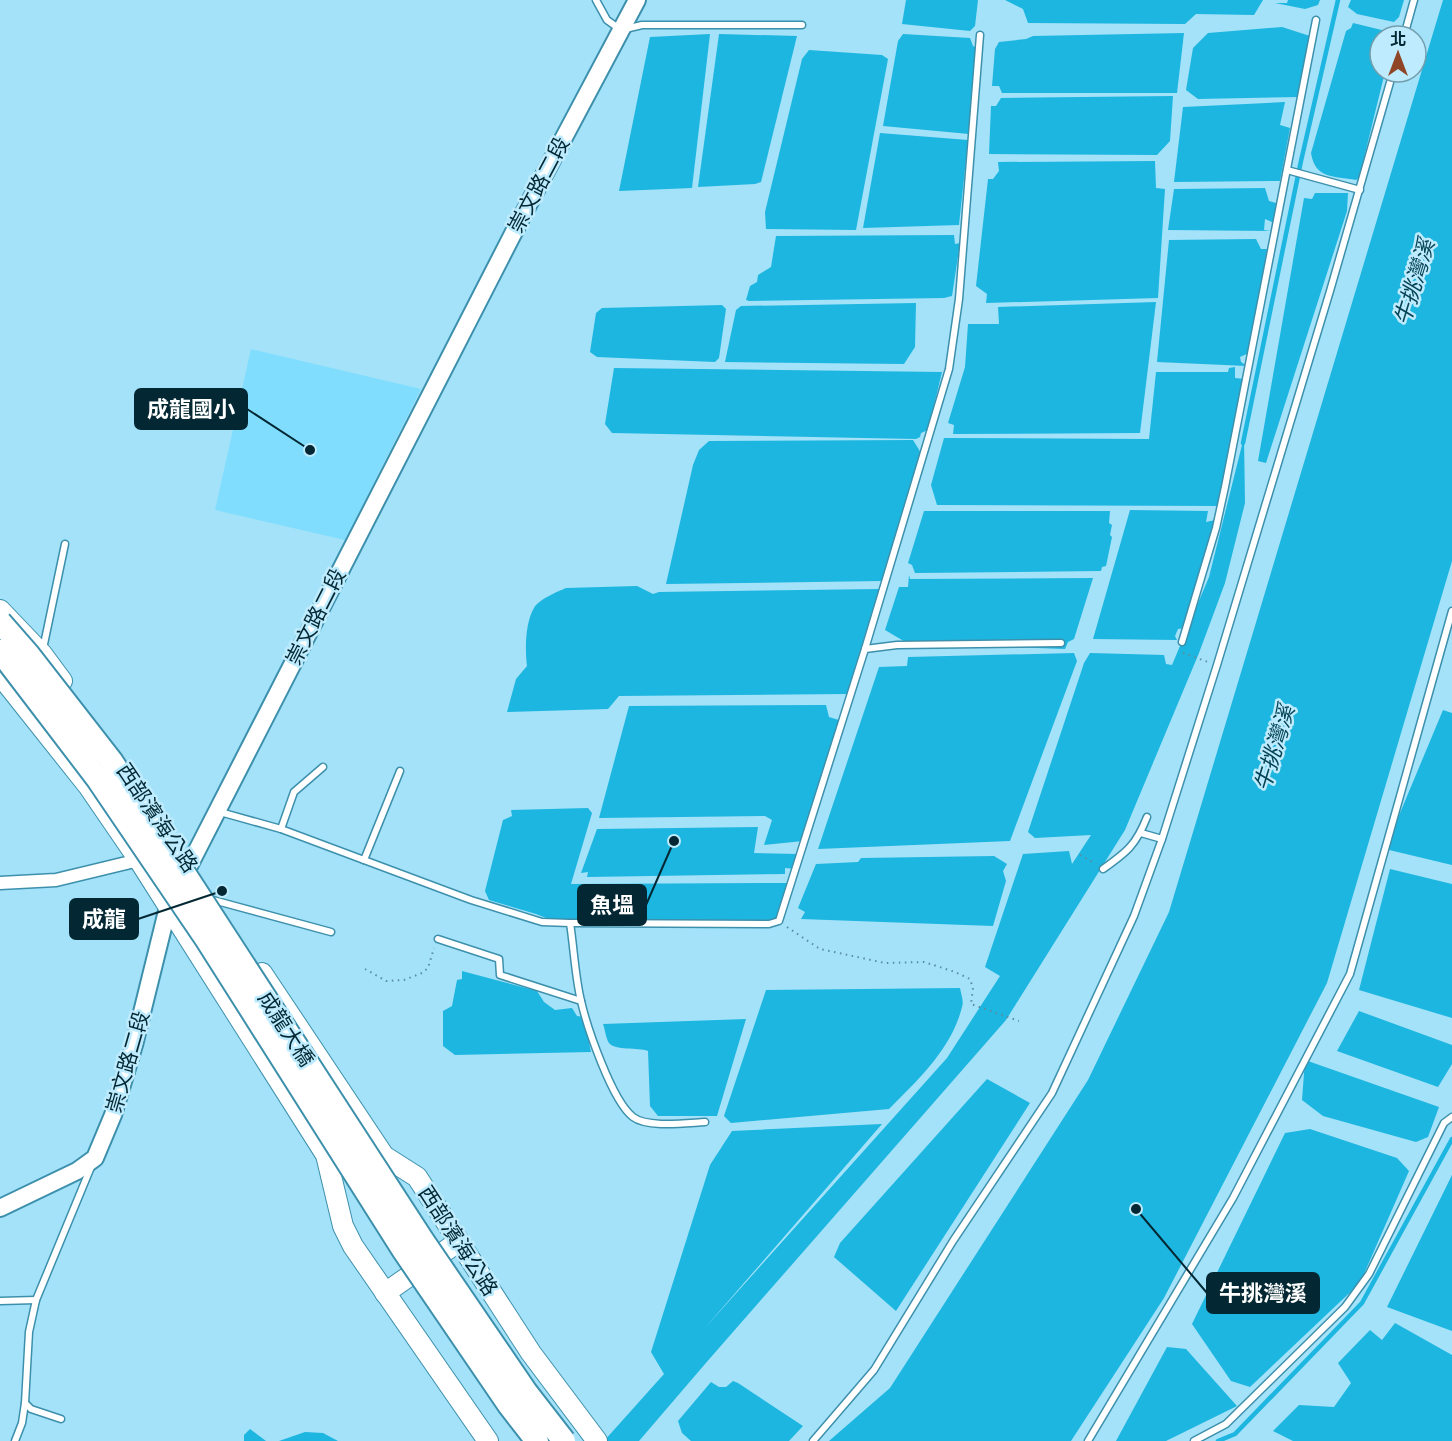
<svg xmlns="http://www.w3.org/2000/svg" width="1452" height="1441" font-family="Jost,'Noto Sans TC',sans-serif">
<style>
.built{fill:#80ddfe}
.water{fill:#1db6e0}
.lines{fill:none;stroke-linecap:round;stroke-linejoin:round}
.stream{stroke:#1db6e0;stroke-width:4.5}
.lane-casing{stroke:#3d90ac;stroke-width:9}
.street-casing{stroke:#3d90ac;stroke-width:15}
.secondary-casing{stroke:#3d90ac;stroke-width:20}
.primary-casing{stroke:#3d90ac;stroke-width:22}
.path{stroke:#5a8d9f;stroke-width:2;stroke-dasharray:1.5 4.5;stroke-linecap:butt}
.lane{stroke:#fff;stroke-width:6}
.street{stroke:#fff;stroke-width:12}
.secondary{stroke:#fff;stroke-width:16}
.primary{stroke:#fff;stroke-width:20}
.highway-bridge-casing{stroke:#3d90ac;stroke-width:26;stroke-linecap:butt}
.highway-bridge{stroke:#fff;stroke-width:22}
.labels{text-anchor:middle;stroke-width:5;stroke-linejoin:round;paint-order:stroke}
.street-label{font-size:21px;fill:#032833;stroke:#beecfe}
.water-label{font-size:22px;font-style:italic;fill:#054355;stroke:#beecfe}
.leader{fill:none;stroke:#032833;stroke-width:2}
.callout-dot{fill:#032833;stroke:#beecfe;stroke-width:2}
.callout{fill:#032833;stroke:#032833;stroke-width:2}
.callout-label{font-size:22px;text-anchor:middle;font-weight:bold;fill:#fff}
</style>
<rect width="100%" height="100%" fill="#a3e2f9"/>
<!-- built -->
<path class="built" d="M251,349l170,40 -76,151 -130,-30z"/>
<!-- water -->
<g class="water">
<path d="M906,0h72l-3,26 -5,5 -68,-7z"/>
<path d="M1005,0h258l-9,15 -58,-1 -11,10 -157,-1 -5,-14z"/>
<path d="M1288,0h32l-2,5 -13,4 -30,-6h12z"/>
<path d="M1351,0h53l-5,17 -5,5 -37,-8 -9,-7z"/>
<path d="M1443,0h9v561l-125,422 -163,315 -93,143h-242l61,-53 198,-308 81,-168z"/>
<path d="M1353,23l41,10v3h-14v36h5l-26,106 -3,2c-22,-4 -41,-1 -45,-27l35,-122 5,-3z"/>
<path d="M1282,27l28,9 -12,61 -100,2 -12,-9 7,-42 15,-15z"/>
<path d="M1184,33l-7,60h-175l-3,-7h-7l3,-37 4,-7 27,-3 7,-3z"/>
<path d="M710,34l-18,154 -73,3 31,-154z"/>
<path d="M719,34l78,2 -36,146 -6,2 -57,3z"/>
<path d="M903,34l67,4 3,8 4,2 -8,86 -86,-8 15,-85z"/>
<path d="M809,50l73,5 6,4 -32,171 -90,-1 -1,-17 37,-153z"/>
<path d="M1173,96l-3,45 -13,14 -168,-1 2,-48h5l5,-8z"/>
<path d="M1285,102l-5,23 10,3 -10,53 -106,1 9,-75z"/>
<path d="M880,133l88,7 -9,85 -96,3z"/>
<path d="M1155,161l1,27 9,1 -7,109 -172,5 1,-9 -11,-8 12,-107h5l6,-8 -1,-9z"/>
<path d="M1265,188l4,13 7,2 -2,20 -9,-4 -1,11 7,1 -103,-1 6,-41z"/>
<path d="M1315,193h33l-1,18 -81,252 -8,-2 46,-263 8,1z"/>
<path d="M954,235l1,9 5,-1 -8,53 -8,2 -195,3 -3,-1 4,-14 7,-4 1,-7 13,-8 5,-31z"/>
<path d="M1256,239l5,10h6l-16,103 -11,5 1,5 6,4 -90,-4 12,-122z"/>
<path d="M1156,302l-16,131 -187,1 1,-9 -6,-2 17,-56 3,-43h31l-1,-17z"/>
<path d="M916,303l-1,44 -11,17 -179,-2 11,-52 5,-4z"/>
<path d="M722,305l4,4 -7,49 -4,4 -118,-5 -7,-5 6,-39 6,-5z"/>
<path d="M1235,367v11l9,1 -23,127 -284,-1 -6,-20 13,-47 205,1 7,-67h72l1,-4z"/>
<path d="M614,368l328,4 -14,58 -7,3 -1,4 -4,2 -304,-6 -7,-9z"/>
<path d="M1244,437l1,66 -20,80 -26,70 -74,177 -119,190 -301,344 -66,77h-35l60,-67 -13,-22 59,-187 22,-34 150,-7 -178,205 243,-271 53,-82 -15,-9 38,-113 46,-3 3,13 19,-29 -56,3 -7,-6 56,-169 6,-10 74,2 2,9 6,1 37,-88z"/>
<path d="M913,440l8,13 -39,128 -216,3 27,-119 6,-15 10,-9z"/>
<path d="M1130,510l78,1 -2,11 9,-2 -30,108 -7,1 -3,7 2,4 -84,-1z"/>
<path d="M924,511h186l-1,12 3,2 -2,10 2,2 -6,29 -4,1 -1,4 -186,2 -3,-8 -4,-2z"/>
<path d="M909,575l1,4 183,-1 -19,61 -6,3 -3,7 -158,-6 -22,-13 14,-43h9z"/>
<path d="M637,586l16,8 6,-2 220,-3 -32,105 -228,2 -11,13 -101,3 9,-33 11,-13c-2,-16 -2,-43 7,-58 5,-9 23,-16 32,-20z"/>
<path d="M1074,653l3,8 -67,180 -192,8 61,-182 28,-1 1,-9z"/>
<path d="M826,705l3,12 13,4 -39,120 -39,4 8,-25 -7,-4 -166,2 30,-112z"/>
<path d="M1443,710l9,3v152l-67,-16z"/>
<path d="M588,808l4,5 -21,71 218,-1 -9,37h-229l-15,-6 -47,-14 -4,-9 18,-71 9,-4 -1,-6z"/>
<path d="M758,827l-4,26 44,1 -3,15 -10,-1v6l-198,3 1,-5 -7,1 16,-44z"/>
<path d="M994,856l13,8 -4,7 3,10 -13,45 -192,-7 4,-7 -7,-4 18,-44 42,-2 3,-4z"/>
<path d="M1390,869l62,15v134l-93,-28z"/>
<path d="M462,971l75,20 7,11 11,8 17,-2 5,8 7,1 7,35 -136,3 -12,-9v-35l9,-5 5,-26 5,-1z"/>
<path d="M960,988c1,6 4,13 2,19 -10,41 -44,73 -73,102l-158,14 -7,-7 42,-126z"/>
<path d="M1359,1011l93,34v19l-14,23 -101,-36z"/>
<path d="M746,1019l-29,97h-59l-8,-10 -2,-55c-10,-4 -33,0 -39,-8 -3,-4 -4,-14 -6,-19z"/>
<path d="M1305,1060l134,47 -11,30 -12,5 -93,-26 -21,-16z"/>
<path d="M987,1079l43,24 -134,208 -62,-54 6,-14z"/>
<path d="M1310,1129l87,29 12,13 -49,112 -110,104 -19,-6 -39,-57 93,-191z"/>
<path d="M1452,1175v156l-65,-24z"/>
<path d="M1395,1323l57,32v86h-159l-20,-10 26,-26 35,2 17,-24 -13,-20 32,-33 12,10z"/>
<path d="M1167,1347l19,2 51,57 -71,35h-50z"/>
<path d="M733,1381l5,2 65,43 -14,15h-98l-9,-8 -4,-12 33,-39 8,5h7z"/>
<path d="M250,1429l16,12h-22v-6z"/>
<path d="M305,1432l18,1 15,8h-59z"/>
</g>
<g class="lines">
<!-- stream -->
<g class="stream">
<path d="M1243,443l58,-282 37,-161"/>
<path d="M1218,1441l17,-7 127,-131 90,-164"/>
</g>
<!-- lane casing -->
<g class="lane-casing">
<g id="lane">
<path d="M596,0l11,20 14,10 21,-5h160"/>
<path d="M1404,36l10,-36"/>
<path d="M1287,170l73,20"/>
<path d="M1182,642l34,-114 9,-41 91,-467"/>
<path d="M43,649l22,-105"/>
<path d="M865,649l32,-4 164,-2"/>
<path d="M220,812l61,17 190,71 71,22 28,1c4,26 5,53 11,78 6,26 31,100 52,116 14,11 53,6 72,5"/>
<path d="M281,829l13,-37 29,-25"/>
<path d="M1141,833l21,6"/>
<path d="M364,860l36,-89"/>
<path d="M1103,869c24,-17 33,-24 44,-52"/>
<path d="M213,900l118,32"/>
<path d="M570,923l199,1 10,-3 86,-272 84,-280 10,-70 21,-264"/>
<path d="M438,939l61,20 1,16 81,26"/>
<path d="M0,1301l36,-1"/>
<path d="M25,1403l6,6 30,10"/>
<path d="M15,1441l7,-18 3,-20 4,-71 7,-32 55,-133"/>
<path d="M813,1441l61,-71 79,-129 99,-148 82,-177 28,-77 55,-174 113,-374 63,-219"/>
<path d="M1088,1441l145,-243 117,-224 102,-363"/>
<path d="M1194,1441l32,-17 119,-117 24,-33 75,-151 8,-6"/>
</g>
</g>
<!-- street casing -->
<g class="street-casing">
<path id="street" d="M0,883l56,-3 87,-21"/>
</g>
<!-- secondary casing -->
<g class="secondary-casing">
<path id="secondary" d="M0,1208l77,-37 18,-13 18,-43 21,-70 34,-138 350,-683 119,-224"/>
</g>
<!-- primary casing -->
<g class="primary-casing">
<g id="primary">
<path d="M0,610l42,44 20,27"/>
<path d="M0,675l89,112 50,73 187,295 17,71 10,20 135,195"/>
<path d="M262,973l122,183 33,21 114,176 66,88"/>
<path d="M385,1293l73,-51"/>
</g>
</g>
<!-- path -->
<g class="path">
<path d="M1183,653l25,9"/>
<path d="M1080,855l16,9"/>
<path d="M787,927l33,22 65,14 39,-1 31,10 15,7 3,9 -2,16 48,17"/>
<path d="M365,969l21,12 18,-1 18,-7 6,-5 6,-20"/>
</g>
<!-- lane -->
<use href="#lane" class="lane"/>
<!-- street -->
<use href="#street" class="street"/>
<!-- secondary -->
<use href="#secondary" class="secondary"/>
<!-- primary -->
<use href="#primary" class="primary"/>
<!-- highway-bridge casing -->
<g class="highway-bridge-casing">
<g id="highway-bridge">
<path d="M0,622l28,32 84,108 311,479 103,151 38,49"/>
<path d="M0,651l97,127 110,162 197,311 105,154 28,36"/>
</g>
</g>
<!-- highway-bridge -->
<use href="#highway-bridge" class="highway-bridge"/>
</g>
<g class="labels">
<!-- street labels -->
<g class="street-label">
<text transform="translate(539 185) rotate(-62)" y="7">崇文路二段</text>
<text transform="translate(316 617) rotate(-63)" y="7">崇文路二段</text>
<text transform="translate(157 818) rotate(56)" y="7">西部濱海公路</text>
<text transform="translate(286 1029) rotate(57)" y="7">成龍大橋</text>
<text transform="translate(128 1062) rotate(-74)" y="7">崇文路二段</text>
<text transform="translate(458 1241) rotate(57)" y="7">西部濱海公路</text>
</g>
<!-- water labels -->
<g class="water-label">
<text transform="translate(1414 282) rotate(-73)" y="8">牛挑灣溪</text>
<text transform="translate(1274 748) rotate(-73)" y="8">牛挑灣溪</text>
</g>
</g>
<!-- callouts -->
<path class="leader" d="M310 450L247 409M674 841L646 905M222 891L138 919M1136 1209L1207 1293"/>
<g class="callout-dot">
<circle cx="310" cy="450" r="6"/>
<circle cx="674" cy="841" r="6"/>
<circle cx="222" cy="891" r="6"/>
<circle cx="1136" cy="1209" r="6"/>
</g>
<g class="callout">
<rect x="135" y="389" width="112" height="40" rx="6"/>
<rect x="578" y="885" width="68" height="40" rx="6"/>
<rect x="70" y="899" width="68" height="40" rx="6"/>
<rect x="1207" y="1273" width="112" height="40" rx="6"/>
</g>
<g class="callout-label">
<text x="191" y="417">成龍國小</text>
<text x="612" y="913">魚塭</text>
<text x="104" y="927">成龍</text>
<text x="1263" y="1301">牛挑灣溪</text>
</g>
<!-- north arrow -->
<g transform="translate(1398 54)"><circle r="28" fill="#beecfe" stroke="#739ead" stroke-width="1.5"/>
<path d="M0-4.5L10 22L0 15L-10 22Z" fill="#8f4626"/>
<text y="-9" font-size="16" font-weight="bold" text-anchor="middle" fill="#032833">北</text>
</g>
</svg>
